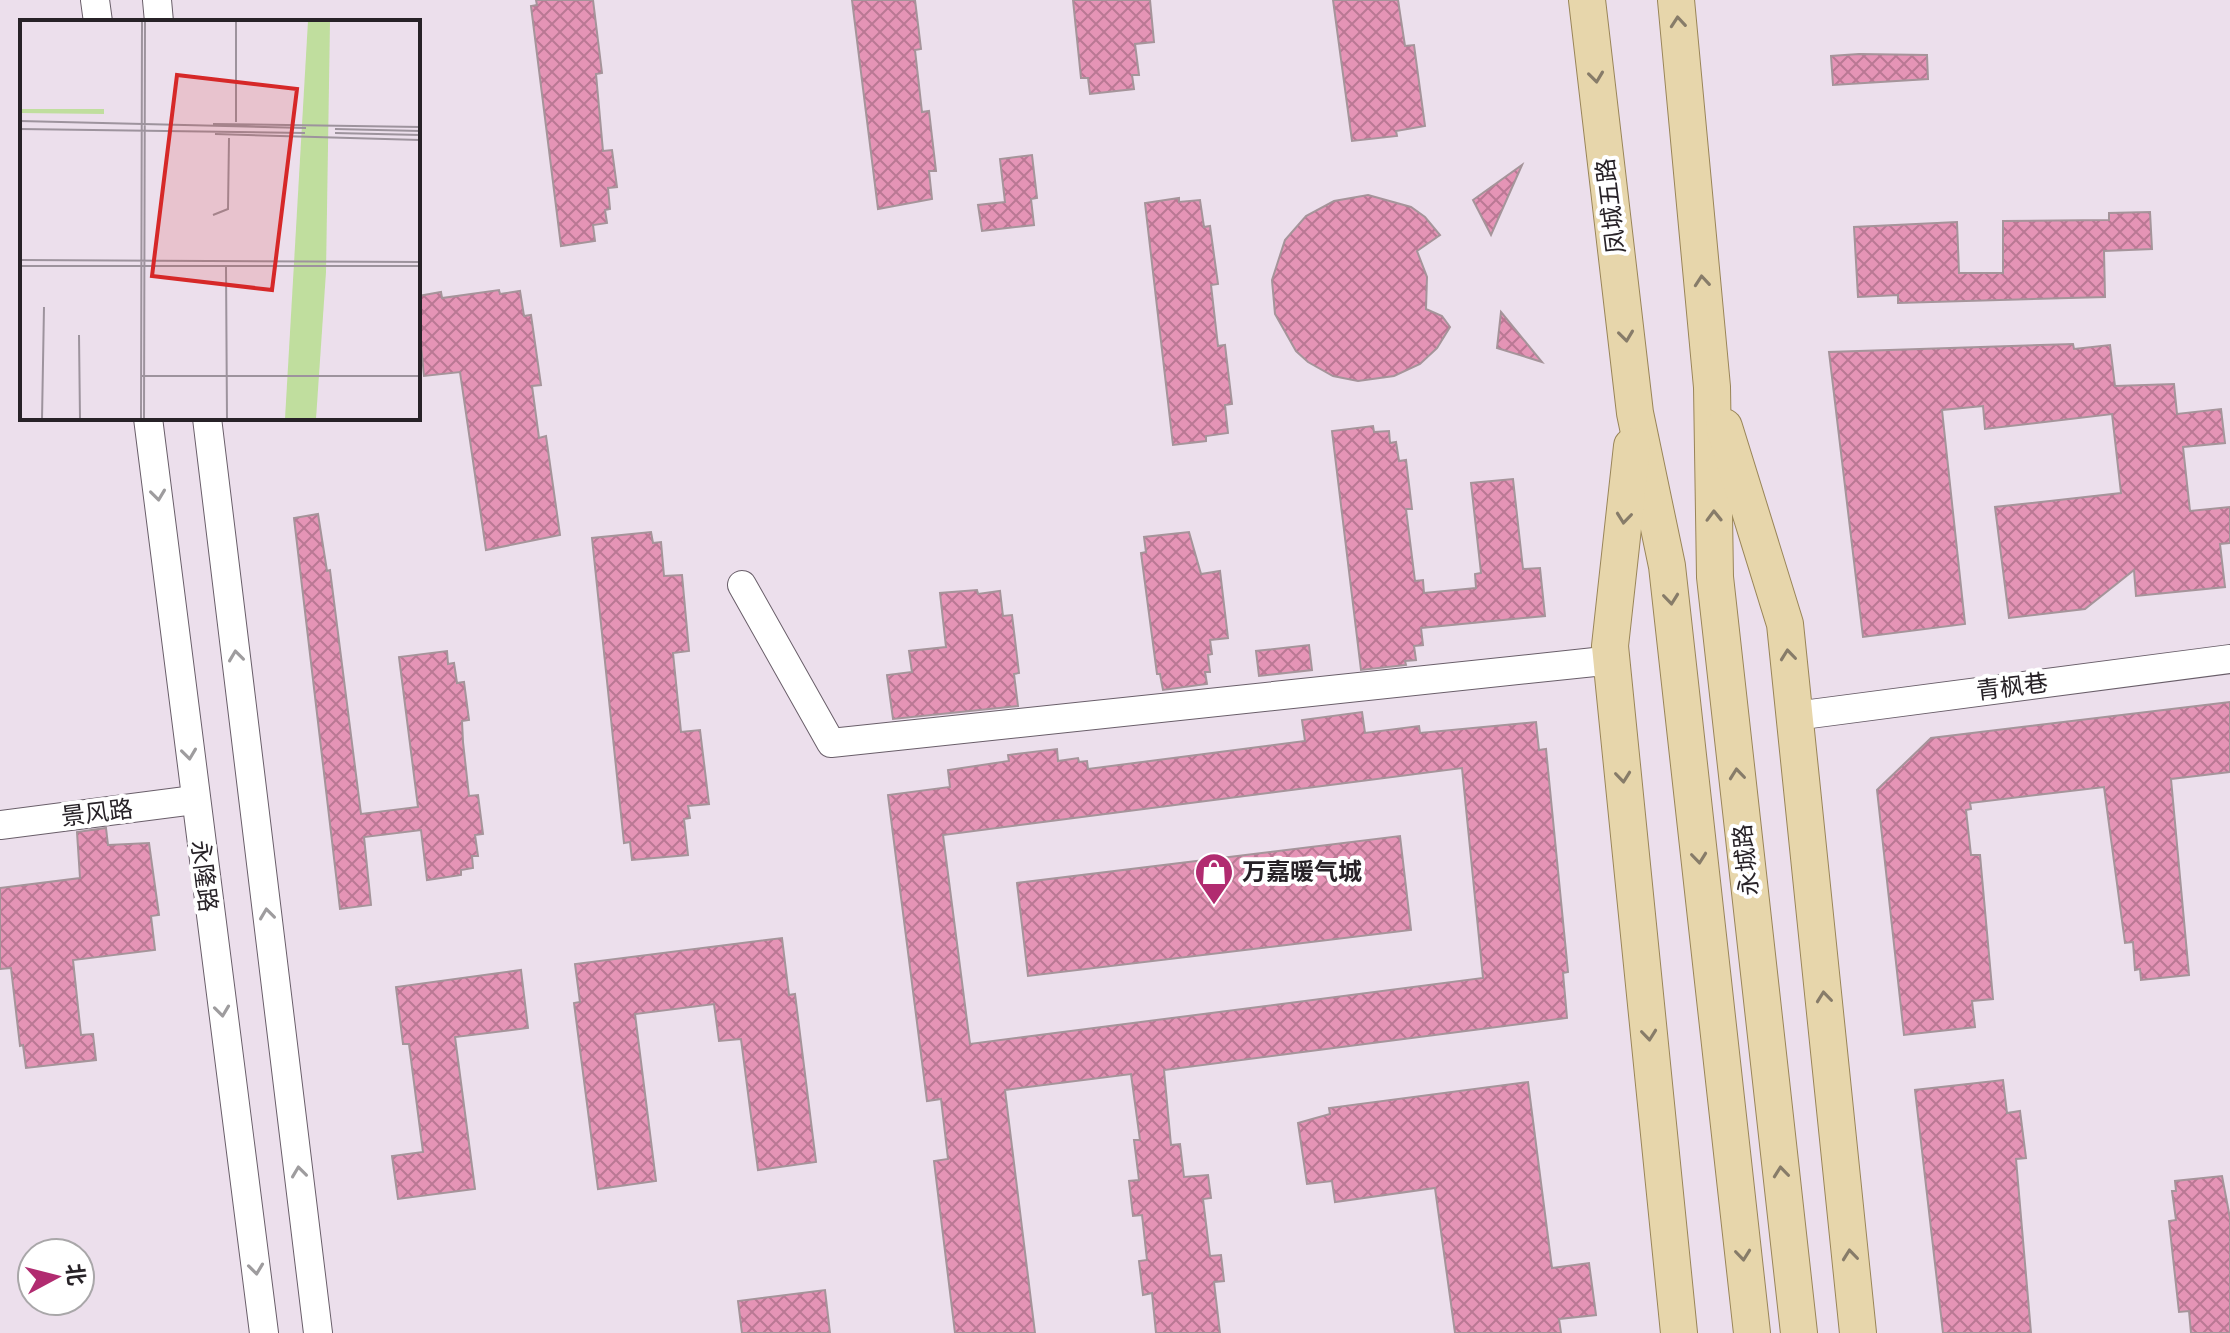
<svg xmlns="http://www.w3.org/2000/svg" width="2230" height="1333" font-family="Mulish,'Noto Sans SC',sans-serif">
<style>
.building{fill:url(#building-cross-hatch);stroke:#a5949a;stroke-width:2;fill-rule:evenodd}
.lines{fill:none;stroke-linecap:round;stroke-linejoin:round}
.minor-casing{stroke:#695e69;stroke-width:30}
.major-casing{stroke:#998558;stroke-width:38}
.minor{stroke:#fff;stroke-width:28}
.major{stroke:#e7d6ab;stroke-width:36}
.oneway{stroke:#877c69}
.oneway2{stroke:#9e9c9e}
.labels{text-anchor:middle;stroke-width:8;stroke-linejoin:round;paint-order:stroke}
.street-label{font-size:24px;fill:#272227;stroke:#fff}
.poi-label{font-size:24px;font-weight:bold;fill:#272227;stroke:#fff;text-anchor:start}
.inset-road{fill:none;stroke:#9d939d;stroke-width:2}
.view{fill:#d62828;fill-opacity:0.15;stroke:#d62828;stroke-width:4}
.inset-edge{fill:none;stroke:#272227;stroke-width:4}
</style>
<defs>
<pattern id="building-cross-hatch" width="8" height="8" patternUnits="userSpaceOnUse" patternTransform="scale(2)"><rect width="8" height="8" fill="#e594b6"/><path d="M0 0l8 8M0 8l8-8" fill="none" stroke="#ba7894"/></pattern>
</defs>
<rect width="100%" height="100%" fill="#ecdfec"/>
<!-- building -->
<g class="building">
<path d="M536,0h57l9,73 -6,1 7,77 9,-1 5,37 -9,1 2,21 -5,1 2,13 -14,2 2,16 -34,5 -30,-240 6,-1z"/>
<path d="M852,0h63l6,49 -6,1 7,62 7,-1 7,60h-7l3,28 -54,10z"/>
<path d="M1073,0h77l4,42 -19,2 4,31h-7l2,14 -44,5 -2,-16h-7z"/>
<path d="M1333,0h65l7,46 9,-1 11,81 -29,5 1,5 -45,5z"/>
<path d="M1859,54l68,1 1,24 -95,6 -2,-29z"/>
<path d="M1032,155l5,43 -6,1 3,26 -52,6 -4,-26 27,-3 -5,-43z"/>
<path d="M1522,165l-31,70 -18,-35z"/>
<path d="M1368,195l43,12 14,10 15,18 -23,16 10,26 -1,32 16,7 8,11 -13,21 -17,16 -26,12 -36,5 -25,-5 -25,-14 -12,-11 -21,-37 -3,-34 13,-40 21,-24 28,-15z"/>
<path d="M1179,198v4l21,-2 4,27 6,-1 8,58 -7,1 7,61 7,-1 7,59 -7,1 3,28 -22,3v5l-33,4 -28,-242z"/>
<path d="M2150,212l2,37 -48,2 1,46 -207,6v-8l-40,2 -4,-70 103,-5 2,51h44v-52l106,-1v-7z"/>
<path d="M499,290l1,4 20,-3 4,25 7,-1 10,70 -9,1 7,52 7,-2 14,99 -74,15 -26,-178 -36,4 -3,-31 -3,1v-50l23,-4 1,6z"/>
<path d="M1501,312l41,50 -45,-14z"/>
<path d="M2073,344l1,5 36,-4 5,41 59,-2 3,30 44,-5 4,34 -42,4 7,64 40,-4v36l-10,1 5,43 -89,9 -2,-26 -49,39 -76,9 -14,-111 126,-14 -9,-79 -127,15 -2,-23 -41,4 23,214 -102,13 -34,-285z"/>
<path d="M1373,426l1,6 15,-1 1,12 6,-1 3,19 7,-1 6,49h-6l9,72 8,-1 1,13 52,-5 -1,-14 6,-1 -10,-90 42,-4 10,90 17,-1 5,48 -124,12 2,17 -9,1 2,14 -11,1 1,4 -45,5 -29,-239z"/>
<path d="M318,514l9,57 3,-1 31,244 57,-7 -19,-150 48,-6 1,13 6,-1 3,20 7,-1 5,38 -7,1 1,21 6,54 9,-1 5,39 -8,1 3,21h-6l1,12 -12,2v5l-34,5 -6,-50 -57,7 7,68 -31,4 -46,-391z"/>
<path d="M651,532l2,11 8,-1 3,34 18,-1 7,76 -16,2 8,79 19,-2 9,74 -21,2 2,12 -6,1 4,36 -56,5 -2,-18 -6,1 -32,-305z"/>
<path d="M1189,532l12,42 19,-3 8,67 -18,2 2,14 -4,1 2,17h-5l2,12 -44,6 -3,-16h-3l-16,-121 5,-1 -2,-15z"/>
<path d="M977,590l1,4 22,-3 3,25 9,-1 7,58 -5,1 4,32 -125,13 -6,-44 25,-3 -3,-21 37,-4 -6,-54z"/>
<path d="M1309,645l3,25 -53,6 -3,-25z"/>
<path d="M2230,702v70l-59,7 18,196 -48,5 -1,-11 -5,1 -2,-28 -8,1 -21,-156 -134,16 1,6 -5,1 5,45h9l13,144 -21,2 3,26 -71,8 -27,-245 54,-52z"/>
<path d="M1362,712l3,21 54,-7 1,7 116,-11 3,28 7,-1 22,223 -5,1 4,45 -403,52 7,75 9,-1 4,33 24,-2 3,23 -8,1 7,57 11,-1 3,26 -10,1 6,51h-64l-4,-40 -9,2 -4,-34 8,-1 -5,-45 -9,1 -4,-35 10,-1 -5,-40h6l-9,-66 -126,16 30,243h-80l-21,-172 14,-2 -7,-60 -14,2 -39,-306 62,-8 -2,-17 61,-9 -1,-6 49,-6 1,12 20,-3 1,4 8,-1 1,8 217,-28 -3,-21zM1462,768l21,210 -513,66 -27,-209z"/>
<path d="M106,828l2,17 41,-2 10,72 -8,1 4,34 -82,10 8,75 12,-1 3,26 -70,8 -3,-23 -3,1 -9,-78 -11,1v-81l80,-10 -3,-46z"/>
<path d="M1400,836l11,94 -383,46 -11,-93z"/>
<path d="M782,938l7,57 6,-1 21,168 -58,8 -17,-131 -22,2 -5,-37 -79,10 21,167 -58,8 -24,-186 6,-1 -5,-38z"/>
<path d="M521,970l7,58 -73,9 20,152 -77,10 -6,-43 31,-4 -14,-108h-6l-7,-57z"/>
<path d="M2003,1080l4,33 13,-2 6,47 -10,1 15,174h-88l-28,-243z"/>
<path d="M1528,1082l24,186 37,-5 7,52 -37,4 2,14h-106l-20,-145 -100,14 -3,-21 -25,3 -9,-61 32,-9 -1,-6z"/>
<path d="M2222,1176l8,42v115h-39l-2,-22 -10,1 -10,-91 7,-1 -4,-29h4l-1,-10z"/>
<path d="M825,1290l5,43h-88l-4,-32z"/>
</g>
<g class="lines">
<!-- minor casing -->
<g class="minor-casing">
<g id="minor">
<path d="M95,0l3,22"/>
<path d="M157,0l2,22"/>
<path d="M148,418l116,915"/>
<path d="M207,418l111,915"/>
<path d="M742,585l89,158 773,-82"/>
<path d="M1795,716l435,-57"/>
<path d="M0,825l194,-25"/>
</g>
</g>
<!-- major casing -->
<g class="major-casing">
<g id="major">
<path d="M1587,0l48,413 32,153 85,767"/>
<path d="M1676,0l36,387 3,190 84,756"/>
<path d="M1724,427l61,197 73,709"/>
<path d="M1632,446l-22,200 69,687"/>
</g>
</g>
<!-- minor -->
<use href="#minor" class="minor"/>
<!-- major -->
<use href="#major" class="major"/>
</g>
<!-- one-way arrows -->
<defs><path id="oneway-chevron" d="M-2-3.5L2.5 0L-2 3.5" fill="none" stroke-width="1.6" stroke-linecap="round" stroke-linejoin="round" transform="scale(2)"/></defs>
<g class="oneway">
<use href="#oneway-chevron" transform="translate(1678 22) rotate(-95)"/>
<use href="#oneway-chevron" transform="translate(1596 77) rotate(83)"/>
<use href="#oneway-chevron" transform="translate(1702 281) rotate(-95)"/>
<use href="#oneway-chevron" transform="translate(1626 336) rotate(83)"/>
<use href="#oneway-chevron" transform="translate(1714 516) rotate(-91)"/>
<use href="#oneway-chevron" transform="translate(1624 518) rotate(96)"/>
<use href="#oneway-chevron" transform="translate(1671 599) rotate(84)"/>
<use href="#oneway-chevron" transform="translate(1788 655) rotate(-96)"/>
<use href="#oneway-chevron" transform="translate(1737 774) rotate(-96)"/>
<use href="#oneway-chevron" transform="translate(1623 777) rotate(84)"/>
<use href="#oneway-chevron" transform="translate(1699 858) rotate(84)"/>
<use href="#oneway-chevron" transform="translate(1824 997) rotate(-96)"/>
<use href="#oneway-chevron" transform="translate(1649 1035) rotate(84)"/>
<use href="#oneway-chevron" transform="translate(1781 1172) rotate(-96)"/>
<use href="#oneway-chevron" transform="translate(1743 1255) rotate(84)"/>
<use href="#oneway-chevron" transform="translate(1850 1255) rotate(-96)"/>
</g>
<g class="oneway2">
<use href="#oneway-chevron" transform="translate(158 495) rotate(83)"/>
<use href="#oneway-chevron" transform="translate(236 656) rotate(-97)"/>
<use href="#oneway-chevron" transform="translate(189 754) rotate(83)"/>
<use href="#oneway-chevron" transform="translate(267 914) rotate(-97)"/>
<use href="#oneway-chevron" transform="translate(222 1011) rotate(83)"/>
<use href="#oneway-chevron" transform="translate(299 1172) rotate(-97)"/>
<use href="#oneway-chevron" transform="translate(256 1269) rotate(83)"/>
</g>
<!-- icons -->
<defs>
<g id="shop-pin" transform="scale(2)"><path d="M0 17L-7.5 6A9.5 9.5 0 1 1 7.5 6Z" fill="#b12b70" stroke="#fff"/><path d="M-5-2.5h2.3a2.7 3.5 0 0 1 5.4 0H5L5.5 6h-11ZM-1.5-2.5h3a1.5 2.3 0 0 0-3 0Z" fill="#fff"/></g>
</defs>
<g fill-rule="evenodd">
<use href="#shop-pin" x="1214" y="872"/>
</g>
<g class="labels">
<!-- street labels -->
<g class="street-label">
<text transform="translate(1611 206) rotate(-97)" y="8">凤城五路</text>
<text transform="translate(2012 687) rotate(-7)" y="8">青枫巷</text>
<text transform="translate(97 813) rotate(-7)" y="8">景风路</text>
<text transform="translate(1746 860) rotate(-96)" y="8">永城路</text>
<text transform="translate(204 876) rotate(83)" y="8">永隆路</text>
</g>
<!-- poi labels -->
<g class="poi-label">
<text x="1242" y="880">万嘉暖气城</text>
</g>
</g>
<!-- overview -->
<g transform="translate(20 20)">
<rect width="400" height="400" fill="#ecdfec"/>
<path d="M0,89h84v5l-84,-1z" fill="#c0de9e"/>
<path d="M288,1h22l-4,251 -10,147h-31z" fill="#c0de9e"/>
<path class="inset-road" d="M216,1v101M0,101l286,7M193,104l207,3M0,109l285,4M315,109l85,2M315,113l85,2M195,114l205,6M193,195l15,-6 1,-71M0,240l400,2M0,246h400M206,247l1,152M59,315l1,84M122,356h278M22,399l2,-112M121,399l1,-398M124,399l1,-398"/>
<path class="view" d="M157,55l120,14 -25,201 -120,-14z"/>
<rect width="400" height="400" class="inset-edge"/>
</g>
<!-- north arrow -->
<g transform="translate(56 1277) rotate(83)"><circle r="38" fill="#ffffff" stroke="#a9a7a9" stroke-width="2"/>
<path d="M0-6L14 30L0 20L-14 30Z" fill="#b12b70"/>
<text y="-12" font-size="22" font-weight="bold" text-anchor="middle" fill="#272227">北</text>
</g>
</svg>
